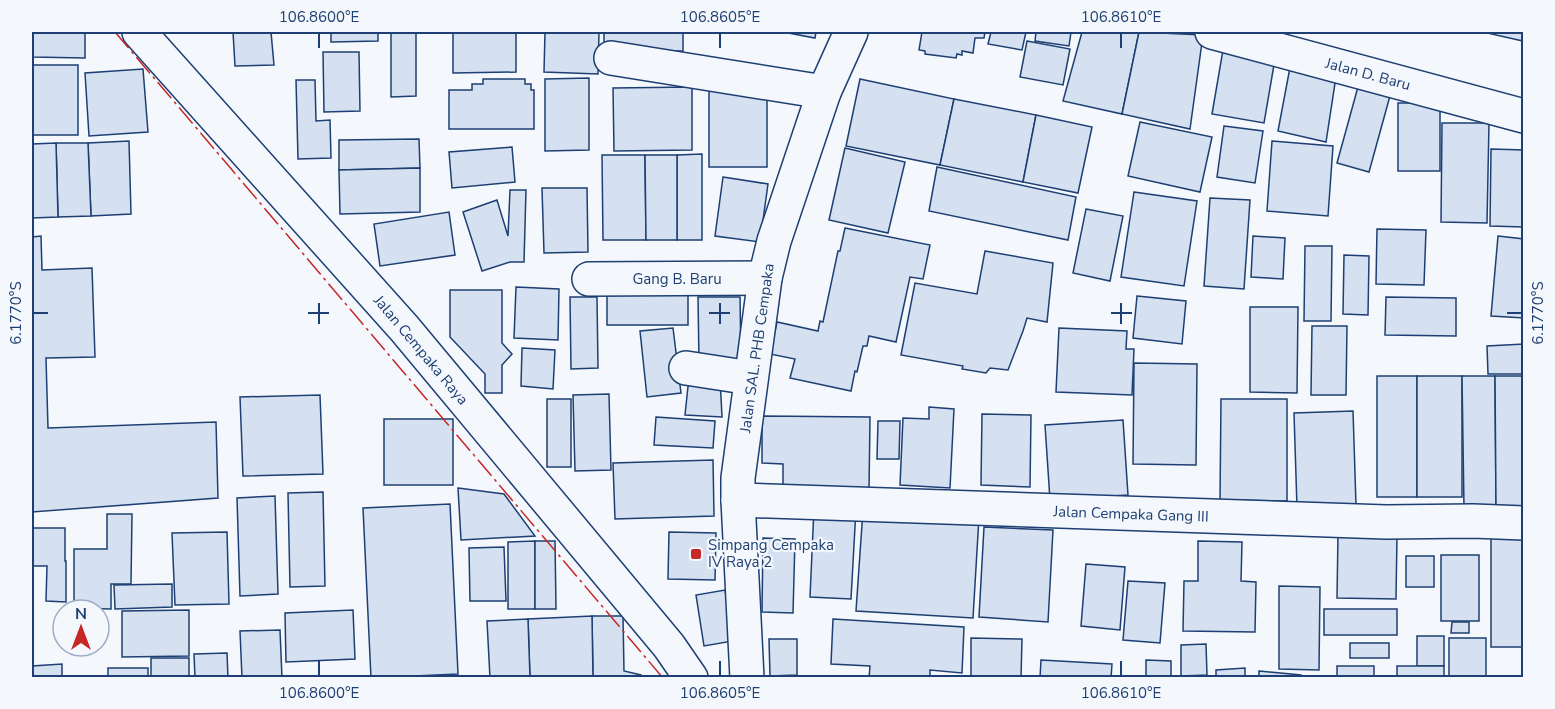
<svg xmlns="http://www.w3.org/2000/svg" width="1555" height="709" font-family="'Nunito Sans',sans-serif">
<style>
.building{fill:#d5e0f0;stroke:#1d3f73;stroke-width:1.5}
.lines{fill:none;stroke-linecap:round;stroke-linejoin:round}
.minor-casing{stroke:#1d3f73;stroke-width:36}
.minor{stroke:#f4f7fb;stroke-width:33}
.power{stroke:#c62828;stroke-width:1.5;stroke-dasharray:21 4.5 3 4.5;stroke-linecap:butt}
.ticks{fill:none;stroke:#1d3f73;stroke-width:2}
.poi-dot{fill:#c62828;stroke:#f4f7fb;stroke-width:2}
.labels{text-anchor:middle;stroke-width:4.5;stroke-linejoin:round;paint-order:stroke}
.street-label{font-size:15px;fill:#1d3f73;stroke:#f4f7fb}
.poi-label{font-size:15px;fill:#1d3f73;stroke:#f4f7fb;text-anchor:start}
.neatline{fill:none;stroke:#1d3f73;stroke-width:2}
.ticks-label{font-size:15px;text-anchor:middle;fill:#1d3f73}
</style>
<rect width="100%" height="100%" fill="#f4f7fb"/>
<!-- building -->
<g class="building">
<path d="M32,32h53v26l-53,-1z"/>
<path d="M233,32h38l3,33 -39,1z"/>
<path d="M331,32h47v9l-47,1z"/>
<path d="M391,32h25v64l-25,1z"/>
<path d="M453,32h63v40l-63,1z"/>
<path d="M545,32h54l-1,42 -54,-2z"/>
<rect x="604" y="32" width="79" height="19"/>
<path d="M783,32h33l-1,6z"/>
<path d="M922,32h63l-1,6h-9l-2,15 -11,-2v4l-5,-1 -1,4 -31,-4v-3l-6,-1z"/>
<path d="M991,32h35l-4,18 -34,-6z"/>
<path d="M1036,32h35l-2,14 -34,-5z"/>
<path d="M1082,32h57l-17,82 -59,-13z"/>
<path d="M1139,32l64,3 -13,94 -68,-15z"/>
<path d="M1487,32h37l-1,9 -36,-8z"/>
<path d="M1027,41l43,8 -7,36 -43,-8z"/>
<path d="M1224,44l52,9 -12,70 -52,-9z"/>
<path d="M323,52h36l1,59 -36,1z"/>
<path d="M1291,62l46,8 -11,72 -48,-11z"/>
<rect x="32" y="65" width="46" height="70"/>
<path d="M143,69l5,63 -59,4 -4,-63z"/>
<path d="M1361,76l32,9 -24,87 -32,-9z"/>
<path d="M589,78v72l-44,1v-72z"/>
<path d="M483,79h42v5h6v6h3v39h-85v-39h23v-6h11z"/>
<path d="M860,79l94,20 -14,66 -94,-19z"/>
<path d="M296,80h19l1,41 14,-1 1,38 -33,1z"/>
<path d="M692,87v63l-78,1 -1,-63z"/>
<rect x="709" y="87" width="58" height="80"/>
<path d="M954,99l82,16 -13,67 -83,-17z"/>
<rect x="1398" y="103" width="42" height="68"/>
<path d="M1036,115l56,12 -14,66 -55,-11z"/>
<path d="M1140,122l72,15 -12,55 -72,-16z"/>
<path d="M1442,123h47l-2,100 -46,-1z"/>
<path d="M1224,126l39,5 -8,52 -38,-6z"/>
<path d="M419,139l1,29 -81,2v-30z"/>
<path d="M129,141l2,73 -40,2 -3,-73z"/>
<path d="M1272,141l61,5 -5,70 -61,-5z"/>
<path d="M56,143h32l3,73 -33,1z"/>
<path d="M56,143l2,74 -26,1v-74z"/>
<path d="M512,147l3,35 -63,6 -3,-36z"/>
<path d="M845,148l60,14 -17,71 -59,-13z"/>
<path d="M1491,149l33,1v77l-34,-1z"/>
<path d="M702,154v86h-25v-85z"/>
<path d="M602,155h43l1,85h-43z"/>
<path d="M645,155h32v85h-31z"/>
<path d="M937,167l139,30 -8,43 -139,-29z"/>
<path d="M420,168v44l-80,2 -1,-44z"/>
<path d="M723,177l45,7 -8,58 -45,-6z"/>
<path d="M542,188h45l1,64 -44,1z"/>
<path d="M510,190h16l-2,72h-14l-28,9 -19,-59 34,-12 11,36z"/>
<path d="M1134,192l63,9 -13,85 -63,-9z"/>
<path d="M1210,198l40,2 -6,89 -40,-3z"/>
<path d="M1086,209l37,7 -13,65 -37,-8z"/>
<path d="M449,212l6,43 -75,11 -6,-42z"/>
<path d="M845,228l85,17 -7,34 -13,-2 -14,65 -27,-6 -2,10h-4l-6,26 -2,-1 -4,20 -61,-13 5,-19 -25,-5 7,-32 41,9 2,-10 3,1 15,-71h2z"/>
<path d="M1377,229l49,1 -2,55 -48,-1z"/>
<path d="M41,236l1,34 50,-2 3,89 -49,1 2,70 168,-6 2,76 -186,14v-275z"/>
<path d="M1253,236l32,2 -2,41 -32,-2z"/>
<path d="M1498,236l26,3v79l-33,-2z"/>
<path d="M1305,246h27l-1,75h-27z"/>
<path d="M985,251l68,12 -6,59 -20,-4 -4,13 -15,39 -18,-2 -4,5 -24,-4 1,-3 -62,-11 14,-72 62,11z"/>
<path d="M1344,255l25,1 -1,59 -25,-1z"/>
<path d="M607,285l81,1v39h-81z"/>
<path d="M516,287l43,2 -1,51 -44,-2z"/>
<path d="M450,290h52v53l10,11 -10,11v28h-17v-19l-35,-37z"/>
<path d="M1137,296l49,5 -4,43 -49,-6z"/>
<path d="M570,297h27l1,71 -27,1z"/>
<path d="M698,297h42l1,64 -42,1z"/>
<path d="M1386,297l70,1v38l-71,-1z"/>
<path d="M1250,307h48l-1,86 -47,-1z"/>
<path d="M1312,326h35l-1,69h-35z"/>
<path d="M673,328l8,65 -34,4 -7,-66z"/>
<path d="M1059,328l68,3 -1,18h8l-2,46 -76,-3z"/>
<path d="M1524,344v30h-36l-1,-28z"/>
<path d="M522,348l33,2 -2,39 -32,-3z"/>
<path d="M1134,363l63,1 -1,101 -63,-1z"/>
<rect x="1377" y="376" width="40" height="121"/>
<rect x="1417" y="376" width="45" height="121"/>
<path d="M1462,376h33l1,132h-32z"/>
<path d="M1495,376h29v131l-28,1z"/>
<path d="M689,377l31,1 2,39 -37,-2z"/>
<path d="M609,394l2,76 -36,1 -2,-76z"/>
<path d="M320,395l3,79 -80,2 -3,-79z"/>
<rect x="547" y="399" width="24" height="68"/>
<path d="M1221,399h66v102l-67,-1z"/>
<path d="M929,407l25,2 -4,79 -50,-3 3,-67 26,1z"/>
<path d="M1353,411l3,94 -59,3 -3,-95z"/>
<path d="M982,414l49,1 -1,72 -49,-2z"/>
<path d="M762,416l108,1 -1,74 -86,-1v-26l-21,-1z"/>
<path d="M656,417l59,4 -2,27 -59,-3z"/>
<rect x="384" y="419" width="69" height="66"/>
<path d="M1123,420l5,75 -78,5 -5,-75z"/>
<path d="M878,421h22l-1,38h-22z"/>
<path d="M713,460l1,56 -99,3 -2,-56z"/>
<path d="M458,488l46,6 31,42 -74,4z"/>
<path d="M323,492l2,94 -35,1 -2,-94z"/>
<path d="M275,496l3,98 -38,2 -3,-98z"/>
<path d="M450,504l8,170 -87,4 -8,-170z"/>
<path d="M814,508l42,1 -5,90 -41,-2z"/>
<path d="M863,510l116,7 -6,101 -117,-7z"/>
<path d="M107,514h25l-1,70h-20v25l-37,-1v-59h33z"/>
<path d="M984,527l69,3 -5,92 -69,-5z"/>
<path d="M32,528h33v33h1v41l-20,-1 1,-35h-15z"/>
<path d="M227,532l2,72 -54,1 -3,-72z"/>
<path d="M669,532l47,1 -1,47 -47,-1z"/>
<rect x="1491" y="533" width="33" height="114"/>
<path d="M1338,534l59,1 -1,64 -59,-1z"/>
<path d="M763,538l32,1 -2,74 -31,-1z"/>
<path d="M535,541v68h-27v-67z"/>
<path d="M535,541h20l1,68h-21z"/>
<path d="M1198,541l44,1 -1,39 15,1 -1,50 -72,-1 1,-50h14z"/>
<path d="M504,547l2,54h-36l-1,-53z"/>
<rect x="1441" y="555" width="38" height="66"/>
<rect x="1406" y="556" width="28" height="31"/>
<path d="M1086,564l39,3 -5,63 -39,-4z"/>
<path d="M1128,581l37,2 -5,60 -37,-3z"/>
<path d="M172,584v23l-57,2 -1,-24z"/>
<path d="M1279,586l41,1 -1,83 -40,-1z"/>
<path d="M725,590l8,51 -29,5 -8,-51z"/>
<rect x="1324" y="609" width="73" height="26"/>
<path d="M189,610v46l-67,1v-46z"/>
<path d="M353,610l2,49 -69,3 -1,-49z"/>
<path d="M592,616h31l1,55 17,4 1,3h-49z"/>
<path d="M592,616l1,62h-63l-2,-59z"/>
<path d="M528,619l2,59h-40l-3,-57z"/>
<path d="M833,619l131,8 -2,46 -32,-3v8h-61l1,-12 -39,-2z"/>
<path d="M1452,622h17v11h-18z"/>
<path d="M280,630l2,48h-40l-2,-47z"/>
<rect x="1417" y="636" width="27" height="30"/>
<path d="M971,638l51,1 -1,39h-50z"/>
<rect x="1449" y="638" width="37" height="40"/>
<path d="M769,639h28v36l-27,1z"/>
<rect x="1350" y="643" width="39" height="15"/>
<path d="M1206,644l1,31 -26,1v-31z"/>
<path d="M227,653l1,25h-33l-1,-24z"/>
<rect x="151" y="658" width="38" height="20"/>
<path d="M1041,660l71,4 -1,14h-71z"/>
<path d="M1146,660l25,1v17h-25z"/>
<path d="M62,664v14h-30v-12z"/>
<rect x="1337" y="666" width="37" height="12"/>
<rect x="1397" y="666" width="47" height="12"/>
<rect x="108" y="668" width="40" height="10"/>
<path d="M1245,668v10h-29v-8z"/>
<path d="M1259,671l42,4v3h-42z"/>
</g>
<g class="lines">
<!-- minor casing -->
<g class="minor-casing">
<g id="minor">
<path d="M139,32l265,296 265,318 22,32"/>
<path d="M1212,32l312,84"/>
<path d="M611,58l213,34"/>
<path d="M589,279l176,-1"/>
<path d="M686,368l65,10"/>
<path d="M738,500l648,22 87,-1 51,2"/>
<path d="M747,678l-9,-178v-22l27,-200 9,-37 50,-149 27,-60"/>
</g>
</g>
<!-- minor -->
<use href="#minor" class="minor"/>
<!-- power -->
<path class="power" d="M115,32l548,646"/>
</g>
<!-- ticks -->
<path class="ticks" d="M319,33v15M720,33v15M1121,33v15M319,303v21M720,303v21M1121,303v21M33,313h15M308,313h21M709,313h21M1111,313h21M1507,313h15M319,661v15M720,661v15M1121,661v15"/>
<!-- markers -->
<rect class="poi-dot" x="690" y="548" width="12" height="12" rx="3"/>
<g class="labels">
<!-- street labels -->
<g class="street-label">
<text transform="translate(1368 74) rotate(15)" y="5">Jalan D. Baru</text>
<text x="677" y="284">Gang B. Baru</text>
<text transform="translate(757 348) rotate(-82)" y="5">Jalan SAL. PHB Cempaka</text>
<text transform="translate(421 350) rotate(50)" y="5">Jalan Cempaka Raya</text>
<text transform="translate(1131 514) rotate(2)" y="5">Jalan Cempaka Gang III</text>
</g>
<!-- poi labels -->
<g class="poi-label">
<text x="708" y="550">Simpang Cempaka<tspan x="708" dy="17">IV Raya 2</tspan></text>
</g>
</g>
<!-- border -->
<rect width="1555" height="709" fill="none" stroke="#f4f7fb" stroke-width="66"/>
<!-- north arrow -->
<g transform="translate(81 628)"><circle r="28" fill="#f4f7fb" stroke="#9eadc5" stroke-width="1.5"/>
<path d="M0-4.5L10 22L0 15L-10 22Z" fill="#c62828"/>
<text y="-9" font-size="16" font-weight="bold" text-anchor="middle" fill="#1d3f73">N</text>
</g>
<rect x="33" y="33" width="1489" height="643" class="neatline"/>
<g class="ticks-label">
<text x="319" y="22">106.8600°E</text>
<text x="720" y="22">106.8605°E</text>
<text x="1121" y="22">106.8610°E</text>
<text transform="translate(16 313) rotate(-90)" y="5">6.1770°S</text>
<text transform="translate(1538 313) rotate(-90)" y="5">6.1770°S</text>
<text x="319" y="698">106.8600°E</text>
<text x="720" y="698">106.8605°E</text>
<text x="1121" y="698">106.8610°E</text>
</g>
</svg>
